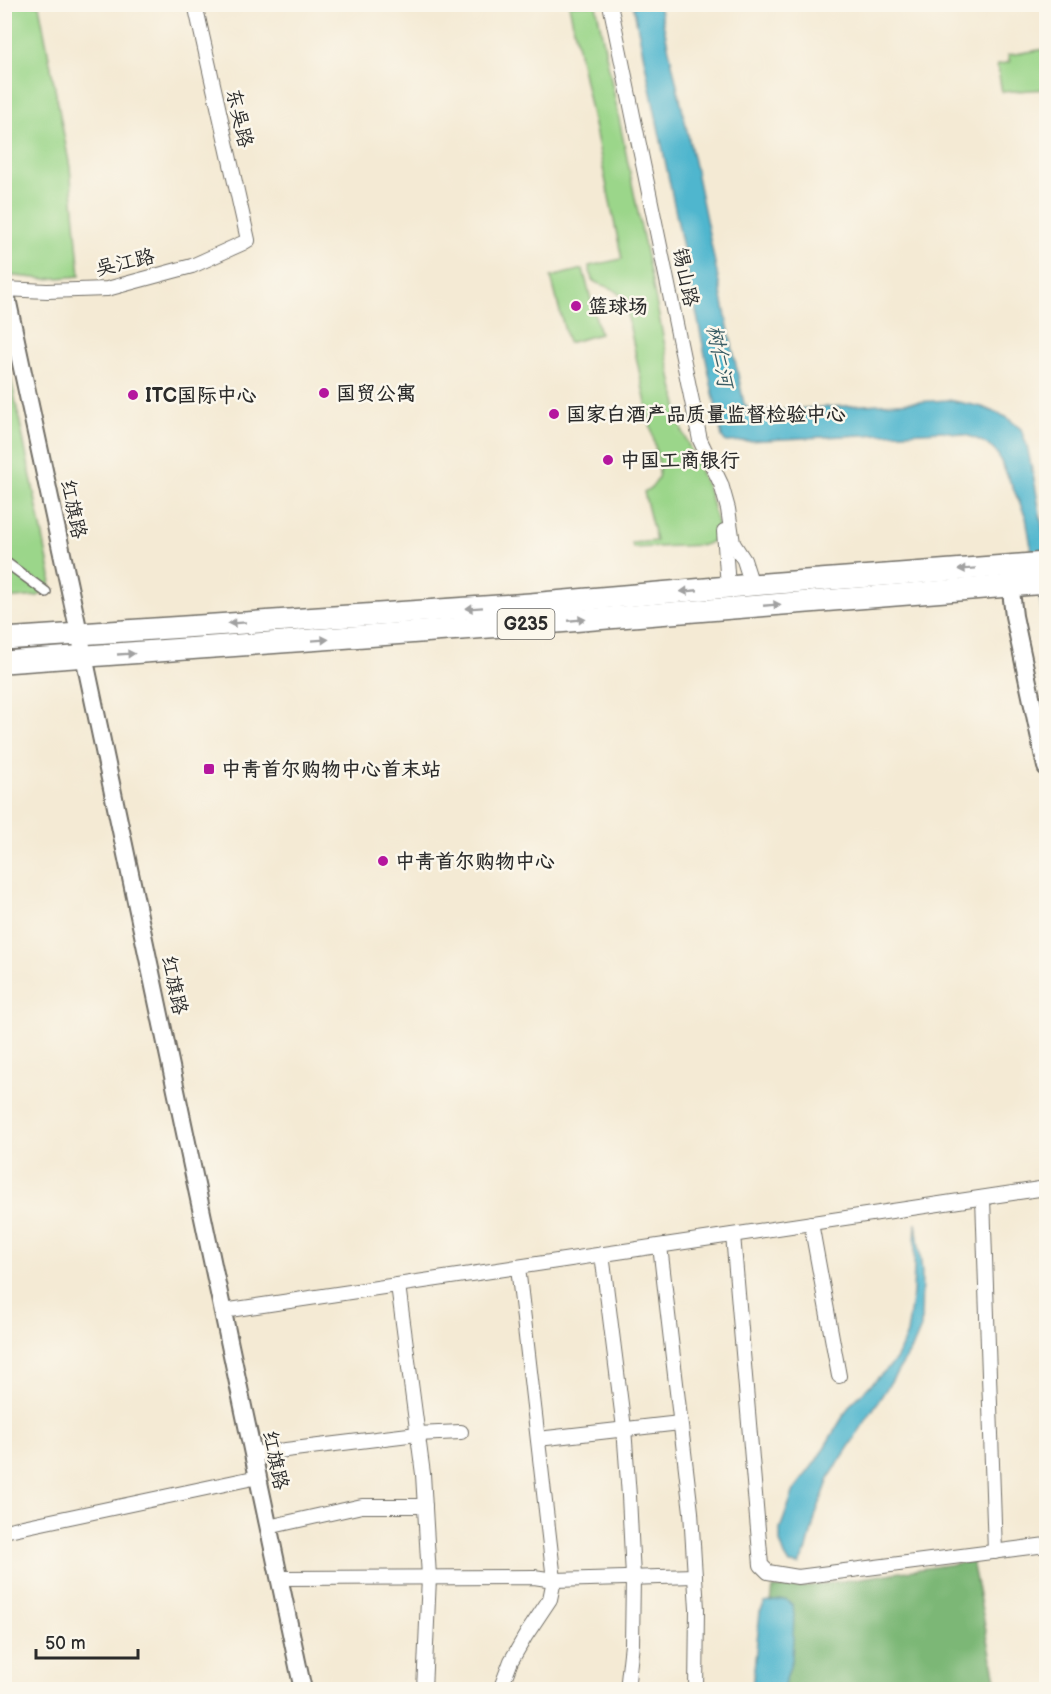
<svg xmlns="http://www.w3.org/2000/svg" width="1051" height="1694" font-family="'Balsamiq Sans','LXGW WenKai TC',sans-serif">
<style>
.green{fill:#9bd68a;stroke:#63805a;stroke-width:1.5}
.forest{fill:#7cb776;stroke:#547150;stroke-width:1.5}
.water{fill:#50b6ce;stroke:#3e707c;stroke-width:1.5}
.lines{fill:none;stroke-linecap:round;stroke-linejoin:round}
.pedestrian-casing{stroke:#716e66;stroke-width:12}
.minor-casing{stroke:#716e66;stroke-width:16}
.tertiary-casing{stroke:#716e66;stroke-width:20}
.trunk-casing{stroke:#716e66;stroke-width:24}
.pedestrian{stroke:#fff;stroke-width:9}
.minor{stroke:#fff;stroke-width:14}
.tertiary{stroke:#fff;stroke-width:16}
.trunk{stroke:#fff;stroke-width:21}
.oneway{fill:#a0a0a0}
.poi-dot{fill:#b5179e;stroke:#fbf7ec;stroke-width:2}
.labels{text-anchor:middle;stroke-width:5;stroke-linejoin:round;paint-order:stroke}
.shield{fill:#fbf7ec;stroke:#696865;stroke-width:1.5}
.shield-label{font-size:18px;font-weight:bold;fill:#2b2b2b}
.street-label{font-size:20px;fill:#2b2b2b;stroke:#fbf7ec}
.poi-label{font-size:20px;font-weight:bold;fill:#2b2b2b;stroke:#fbf7ec;text-anchor:start}
.water-label{font-size:21px;font-style:italic;fill:#385c64;stroke:#fbf7ec}
</style>
<rect width="100%" height="100%" fill="#fbf7ec"/>
<filter id="ink" filterUnits="userSpaceOnUse"><feTurbulence type="fractalNoise" baseFrequency=".0167" numOctaves="2"/><feDisplacementMap in="SourceGraphic" scale="12" xChannelSelector="R" yChannelSelector="G"/><feConvolveMatrix kernelMatrix="1 2 1 2 8 2 1 2 1" color-interpolation-filters="sRGB"/></filter>
<filter id="wash" filterUnits="userSpaceOnUse"><feTurbulence type="fractalNoise" baseFrequency=".008" numOctaves="4" result="noise"/><feDisplacementMap in="SourceGraphic" scale="24" xChannelSelector="R" yChannelSelector="G"/><feGaussianBlur stdDeviation="1.35" result="paint"/><feColorMatrix in="noise" values="0 0 0 0 0 0 0 0 0 0 0 0 0 0 0 0 0 1.4 0 .05"/><feComposite in="paint" operator="in"/></filter>
<g filter="url(#wash)">
<rect width="100%" height="100%" fill="#f4ead4"/>
<!-- green -->
<g class="green">
<path d="M4,5h35l31,162 10,109 -34,3 -41,-4z"/>
<path d="M569,5h27l86,425 27,62 10,39c-3,8 -7,11 -15,14l-71,3 -1,-5 24,-2 -12,-49c12,-7 16,-13 15,-27l-34,-161 -6,-10 -8,-6 -14,-5 -5,-3 -3,-14 33,-7z"/>
<path d="M1046,49v40l-44,3 -5,-27 13,-3 -2,-7z"/>
<path d="M583,269l17,65 -32,9 -17,-66z"/>
<path d="M4,344l47,232 -1,10 -12,10 -33,3z"/>
</g>
<!-- forest -->
<path class="forest" d="M972,1561l26,128 -239,1 14,-102 30,-1z"/>
<!-- water -->
<g class="water">
<path d="M633,5h26l36,161 49,238 6,6 10,1 189,-11 33,7 24,10 15,12 6,17 8,38 11,64v87l-20,-118 -29,-64c-14,-16 -35,-19 -55,-22l-216,11 -4,-5z"/>
<path d="M916,1222l6,49 -1,57 -9,21 -82,127 -14,38 -9,35 -8,16 -9,-1 -5,-8 -5,-14v-13l14,-39 22,-29 34,-56 46,-45 11,-26 6,-42z"/>
<path d="M780,1600h6l7,5 1,11 -2,44 -9,29h-31l8,-77 5,-9z"/>
</g>
</g>
<g filter="url(#ink)">
<g class="lines">
<!-- pedestrian casing -->
<g class="pedestrian-casing">
<path id="pedestrian" d="M4,561l42,31"/>
</g>
<!-- minor casing -->
<g class="minor-casing">
<g id="minor">
<path d="M610,4l90,436 21,44 7,25 5,34 11,17 8,25"/>
<path d="M4,289l43,2 60,-2 85,-23 51,-23 5,-3 -53,-236"/>
<path d="M724,531l4,56"/>
<path d="M983,1198l12,354"/>
<path d="M811,1223l28,153"/>
<path d="M733,1235l28,330 7,7 30,5 248,-32"/>
<path d="M660,1246l31,266 6,97 -1,81"/>
<path d="M602,1254l22,174 5,68 4,81 -1,67 -5,46"/>
<path d="M398,1285l25,189 6,103 -5,113"/>
<path d="M223,1311l823,-123"/>
<path d="M538,1439l142,-16"/>
<path d="M253,1454l164,-20 44,-2"/>
<path d="M268,1527l94,-21h63"/>
<path d="M4,1531l254,-54"/>
<path d="M279,1578l255,-1 20,3 141,-4"/>
<path d="M500,1690l11,-29 15,-26 24,-36 4,-19 -36,-313"/>
</g>
</g>
<!-- tertiary casing -->
<g class="tertiary-casing">
<g id="tertiary">
<path d="M5,289l79,367 219,1034"/>
<path d="M1009,574l5,42 32,151"/>
</g>
</g>
<!-- trunk casing -->
<g class="trunk-casing">
<g id="trunk">
<path d="M4,639l526,-35 222,-19 294,-22"/>
<path d="M4,662l528,-38 514,-41"/>
</g>
</g>
<!-- pedestrian -->
<use href="#pedestrian" class="pedestrian"/>
<!-- minor -->
<use href="#minor" class="minor"/>
<!-- tertiary -->
<use href="#tertiary" class="tertiary"/>
<!-- trunk -->
<use href="#trunk" class="trunk"/>
</g>
<!-- one-way arrows -->
<defs><path id="oneway-solid" d="M-6-.8H1V-3.2L6.5 0L1 3.2V.8H-6Z" transform="scale(1.5)"/></defs>
<g class="oneway">
<use href="#oneway-solid" transform="translate(967 569) rotate(176)"/>
<use href="#oneway-solid" transform="translate(689 591) rotate(175)"/>
<use href="#oneway-solid" transform="translate(772 605) rotate(-5)"/>
<use href="#oneway-solid" transform="translate(474 608) rotate(176)"/>
<use href="#oneway-solid" transform="translate(577 620) rotate(-5)"/>
<use href="#oneway-solid" transform="translate(237 623) rotate(176)"/>
<use href="#oneway-solid" transform="translate(320 640) rotate(-4)"/>
<use href="#oneway-solid" transform="translate(126 654) rotate(-3)"/>
</g>
</g>
<!-- markers -->
<g class="poi-dot">
<circle cx="576" cy="306" r="6"/>
<circle cx="324" cy="393" r="6"/>
<circle cx="133" cy="395" r="6"/>
<circle cx="554" cy="414" r="6"/>
<circle cx="608" cy="460" r="6"/>
<rect x="203" y="763" width="12" height="12" rx="3"/>
<circle cx="383" cy="861" r="6"/>
</g>
<g class="labels">
<!-- shield labels -->
<rect class="shield" x="497.5" y="609" width="57" height="30" rx="4.5"/>
<g class="shield-label">
<text x="526" y="630">G235</text>
</g>
<!-- street labels -->
<g class="street-label">
<text transform="translate(240 118) rotate(77)" y="7">东吴路</text>
<text transform="translate(125 262) rotate(-13)" y="7">吴江路</text>
<text transform="translate(686 277) rotate(78)" y="7">锡山路</text>
<text transform="translate(74 509) rotate(78)" y="7">红旗路</text>
<text transform="translate(175 985) rotate(78)" y="7">红旗路</text>
<text transform="translate(276 1460) rotate(78)" y="7">红旗路</text>
</g>
<!-- poi labels -->
<g class="poi-label">
<text x="588" y="313">篮球场</text>
<text x="336" y="400">国贸公寓</text>
<text x="145" y="402">ITC国际中心</text>
<text x="566" y="421">国家白酒产品质量监督检验中心</text>
<text x="620" y="467">中国工商银行</text>
<text x="221" y="776">中青首尔购物中心首末站</text>
<text x="395" y="868">中青首尔购物中心</text>
</g>
<!-- water labels -->
<g class="water-label">
<text transform="translate(720 356) rotate(79)" y="7">树仁河</text>
</g>
</g>
<!-- margin -->
<rect width="1051" height="1694" fill="none" stroke="#fbf7ec" stroke-width="24"/>
<!-- scale -->
<path d="M36 1649v9h102v-9" fill="none" stroke="#2b2b2b" stroke-width="3"/>
<text x="45" y="1649" font-size="18" fill="#2b2b2b" stroke="#fbf7ec" stroke-width="4.5" paint-order="stroke">50 m</text>
</svg>
